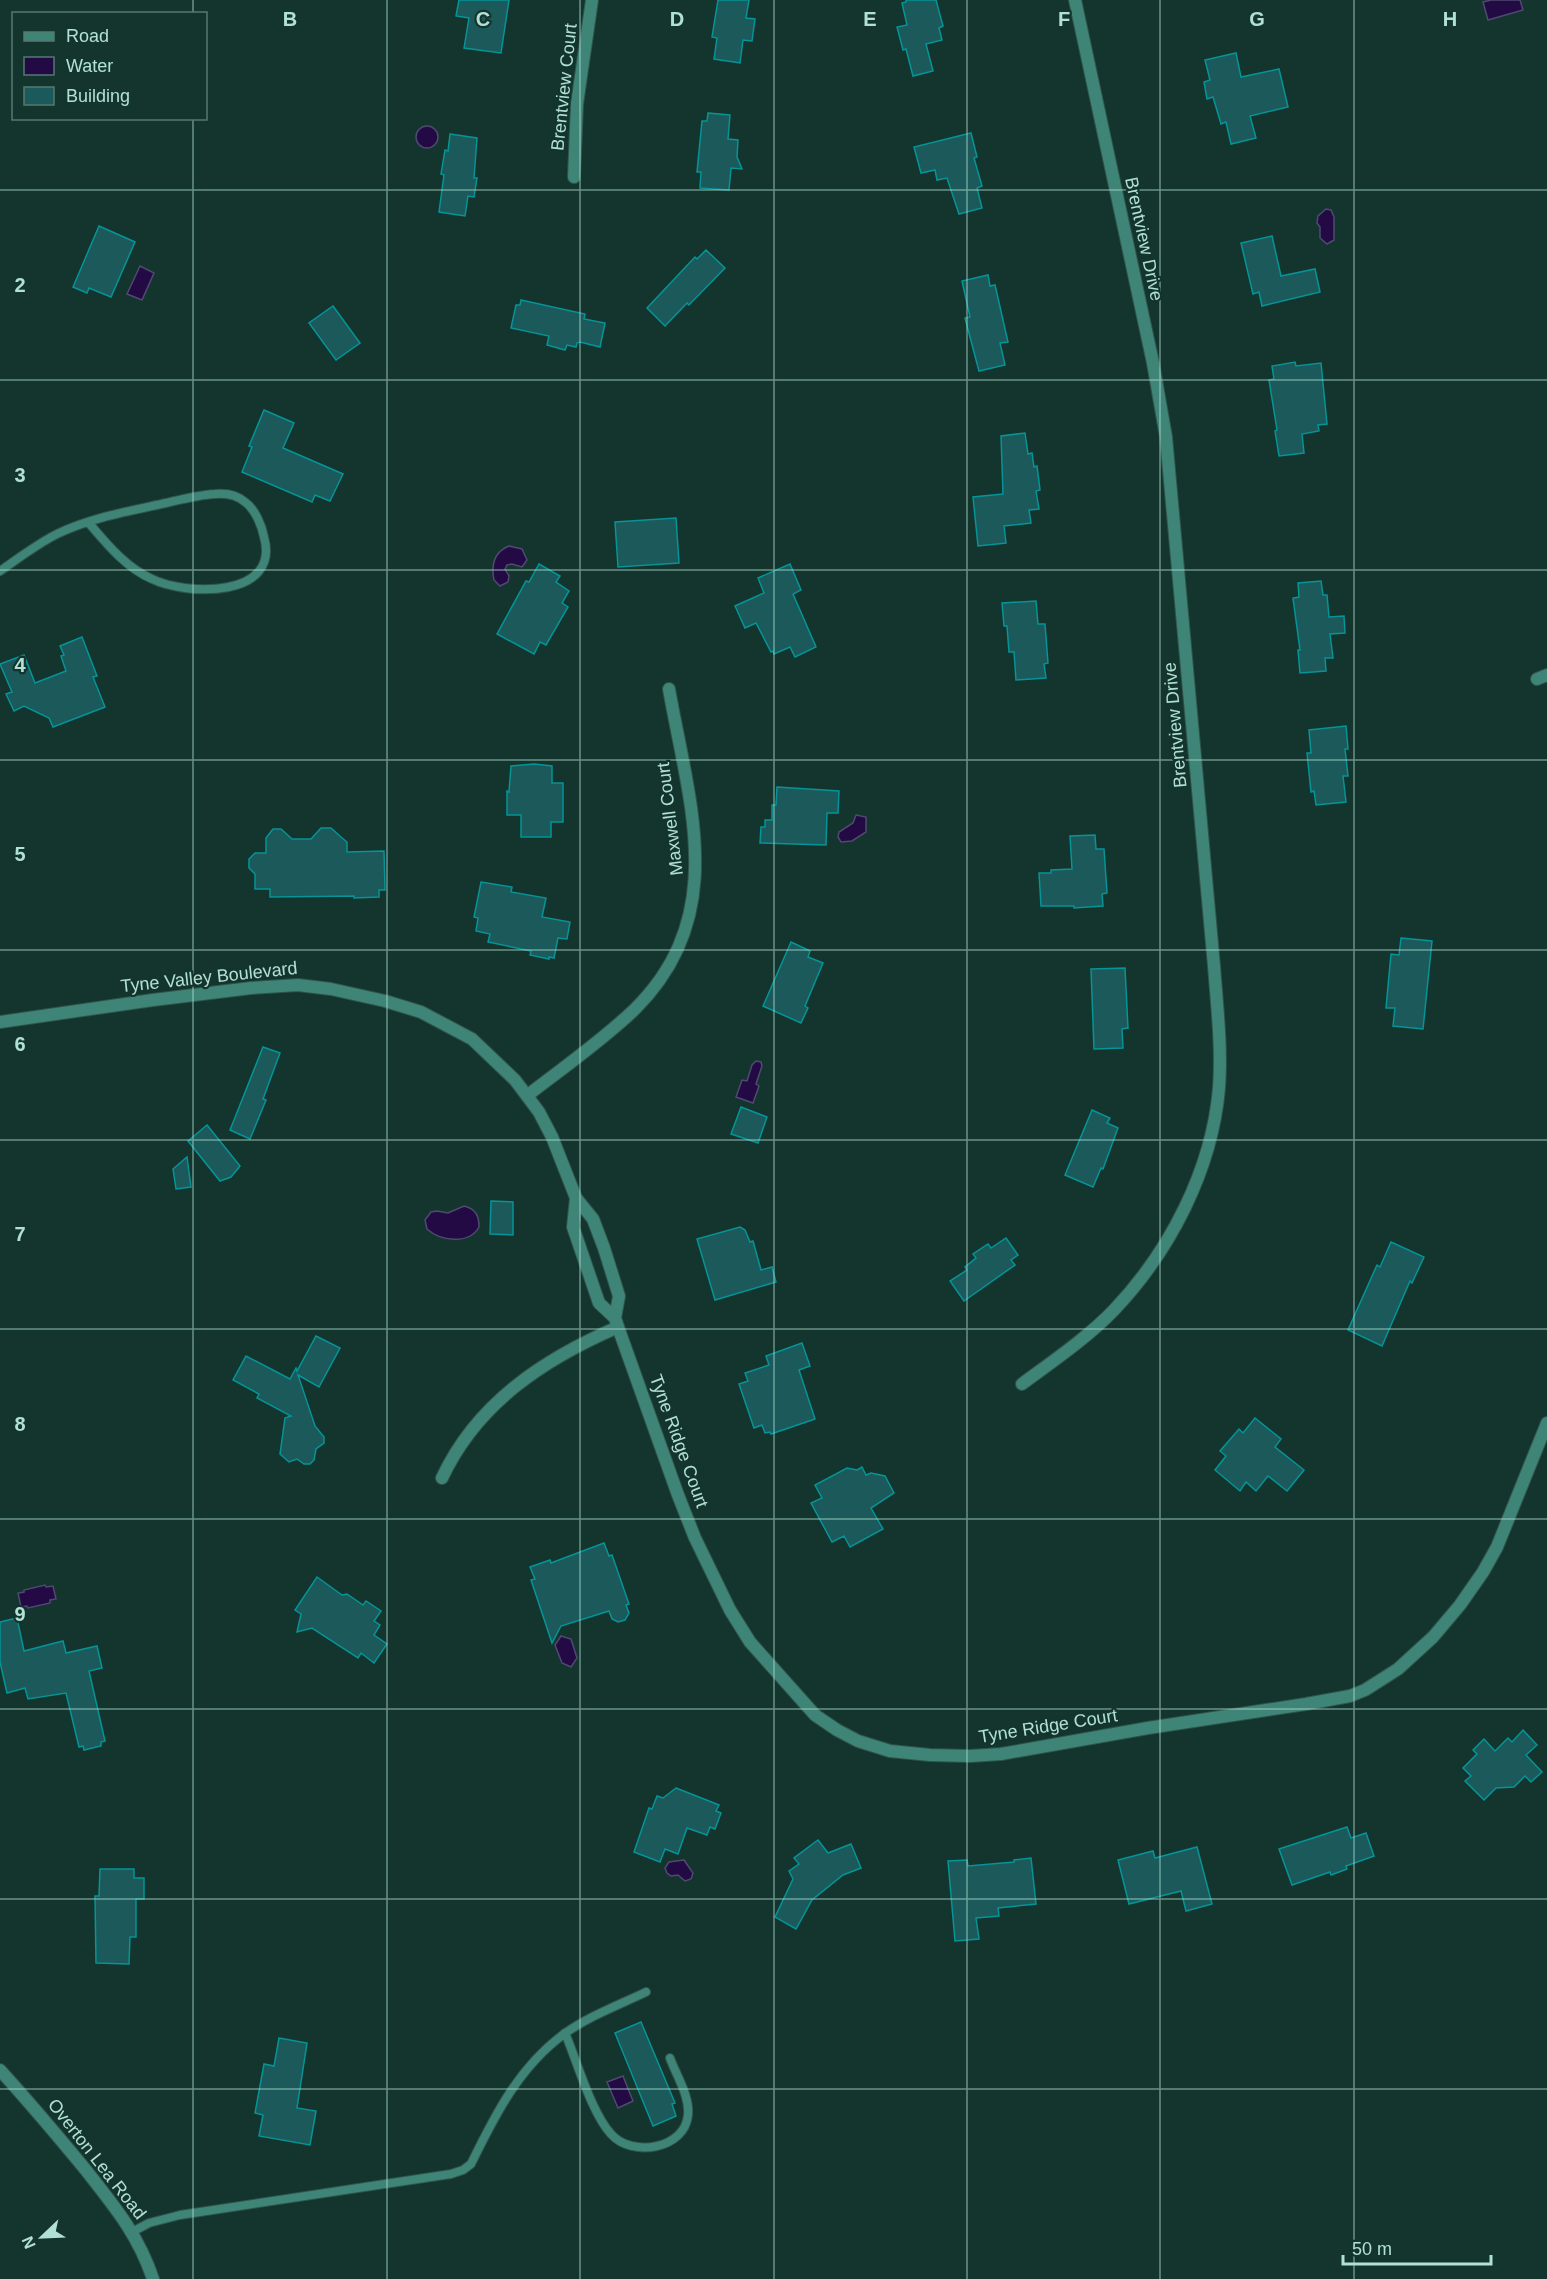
<svg xmlns="http://www.w3.org/2000/svg" width="1547" height="2279" font-family="Helvetica,sans-serif">
<style>
.water{fill:#240a45;stroke:#4e4a70;stroke-width:1.5}
.building{fill:#1b595a;stroke:#059497;stroke-width:1.5}
.lines{fill:none;stroke-linecap:round;stroke-linejoin:round}
.service-casing{stroke:#30544c;stroke-width:10}
.minor-casing{stroke:#30544c;stroke-width:14}
.tertiary-casing{stroke:#30544c;stroke-width:14}
.service{stroke:#3e8577;stroke-width:8}
.minor{stroke:#3e8577;stroke-width:12}
.tertiary{stroke:#3e8577;stroke-width:12}
.grid{fill:none;stroke:#b1e0d4;stroke-width:1.5;stroke-opacity:0.55}
.labels{text-anchor:middle;stroke-width:4.5;stroke-linejoin:round;paint-order:stroke}
.street-label{font-size:18px;fill:#b1e0d4;stroke:#14352e}
.grid-label{font-size:20px;text-anchor:middle;font-weight:bold;fill:#b1e0d4;stroke:#14352e;stroke-width:4.5;stroke-linejoin:round;paint-order:stroke}
</style>
<rect width="100%" height="100%" fill="#14352e"/>
<!-- water -->
<g class="water">
<path d="M1491,0h29l3,10 -35,10 -5,-18z"/>
<circle cx="427" cy="137" r="11"/>
<path d="M1326,209l5,1 3,7v23l-7,4 -7,-6v-11l-3,-4 1,-7z"/>
<path d="M140,266l14,7 -12,27 -15,-6z"/>
<path d="M509,546l13,3 5,11 -5,7 -10,-3 -5,1 -2,4 4,7 -1,6 -8,4 -6,-6c-3,-15 0,-28 15,-34z"/>
<path d="M856,815l10,2v15l-14,9 -11,1 -3,-5 1,-5 14,-9z"/>
<path d="M756,1061l5,1 1,4 -6,18 3,2 -6,17 -17,-6 6,-17 5,1 5,-16z"/>
<path d="M464,1206c12,3 15,10 15,21 -10,18 -39,14 -52,2l-2,-9 6,-8 6,-1 11,2z"/>
<path d="M45,1585l1,2 7,-1 3,13 -6,1v3l-22,5 -1,-2 -6,1 -3,-14 6,-1v-2z"/>
<path d="M561,1636l10,3 6,19 -6,9 -9,-4 -7,-18z"/>
<path d="M684,1860l9,13 -2,6 -6,2 -7,-6 -7,1 -4,-3 -2,-5 4,-6z"/>
<path d="M623,2076l10,25 -15,7 -11,-26z"/>
</g>
<!-- building -->
<g class="building">
<path d="M459,0h50l-8,53 -37,-5 5,-30 -13,-2z"/>
<path d="M718,0h31l-3,18 9,1 -3,22 -9,-1 -3,23 -26,-4 3,-21 -5,-1z"/>
<path d="M906,0h30l7,26 -4,2 3,12 -16,4 7,27 -20,5 -7,-27 -3,1 -6,-23 10,-2 -5,-22 4,-1z"/>
<path d="M1236,53l5,24 38,-8 9,38 -38,9 6,22 -25,6 -5,-22 -5,2 -8,-27 -6,2 -3,-17 6,-2 -5,-20z"/>
<path d="M708,113l22,2 -2,24 10,1 -1,17 5,12 -11,-1 -2,22 -29,-2 1,-16h-4l5,-51h5z"/>
<path d="M971,133l6,24 -3,1 8,28 -5,2 5,20 -23,6 -12,-36 -10,2 -2,-10 -14,3 -7,-26z"/>
<path d="M450,134l27,4 -3,40h3l-3,19 -6,-1 -3,20 -26,-4 5,-37 -3,-1 4,-24 3,1z"/>
<path d="M99,226l36,16 -24,55 -22,-9 -2,5 -14,-6z"/>
<path d="M1272,236l9,40 34,-7 5,23 -58,14 -3,-14 -6,2 -12,-51z"/>
<path d="M706,250l19,18 -36,37 -2,-2 -22,23 -18,-18 48,-51 2,2z"/>
<path d="M988,275l2,11 5,-1 13,57 -8,1 5,22 -26,6 -14,-53 5,-1 -8,-36z"/>
<path d="M521,300l64,14 -1,5 21,4 -5,24 -20,-5 -3,1 -1,4 -9,-2 -2,5 -18,-5 2,-9 -38,-8 5,-23h4z"/>
<path d="M333,306l27,37 -24,17 -27,-37z"/>
<path d="M1295,362l1,4 25,-3 6,61 -9,1 1,6 -17,3 2,19 -25,3 -4,-25 2,-1 -8,-50 5,-1 -2,-13z"/>
<path d="M264,410l30,13 -11,25 60,26 -13,27 -15,-6 -3,7 -70,-30 10,-25 -3,-1z"/>
<path d="M1025,433l3,21 4,-1 2,14 3,-1 3,24 -4,1 3,18 -10,1 2,13 -27,3 2,17 -28,3 -5,-49 30,-3 -2,-58z"/>
<path d="M676,518l3,45 -61,4 -3,-45z"/>
<path d="M539,564l21,12 -4,6 13,9 -7,12 6,4 -22,38 -6,-3 -6,12 -37,-20 29,-53 3,1z"/>
<path d="M790,564l11,26 -8,4 23,53 -21,10 -5,-10 -16,7 -1,-3 -2,1 -15,-29 -11,5 -10,-22 29,-13 -6,-15z"/>
<path d="M1321,581l2,14h4l2,22 15,-1 1,17 -15,1 3,24h-8l1,13 -26,2 -2,-23h2l-7,-52 6,-1 -1,-14z"/>
<path d="M1036,601l2,23h7l3,39 -4,1 2,14 -30,2 -2,-28h-5l-2,-26h-3l-2,-23z"/>
<path d="M82,637l15,39 -4,1 12,30 -52,20 -4,-9 -25,-12 -10,5 -8,-17 6,-2 -12,-28 24,-9 11,28 31,-12 -5,-15 3,-1 -4,-9z"/>
<path d="M1346,726l2,23h-3l3,27h-5l3,26 -30,3 -2,-14 -3,1 -4,-39h4l-2,-23z"/>
<path d="M534,764l18,2v17h11v39h-12v15h-30v-22h-14v-24l2,1 2,-26z"/>
<path d="M777,787l62,4 -1,22h-11l-1,32 -66,-2 1,-16h4v-7h7v-15h4z"/>
<path d="M321,828h10l10,9 6,5v10l37,-1 1,39h-6v7l-25,1v-2l-84,1v-8h-15v-15l-6,-6v-9l6,-6h11v-15l7,-9h8l11,10h19z"/>
<path d="M1095,835l1,14h8l3,44 -5,1 1,12 -29,2v-2h-33l-2,-33h12v-3l21,-1 -2,-33z"/>
<path d="M481,882l31,5 -1,5 35,6 -4,19 28,5 -3,17 -9,-1 -4,20 -5,-1v2l-19,-4 1,-4 -43,-9 2,-8 -14,-3 2,-13 -4,-1z"/>
<path d="M1401,938l31,3 -9,88 -30,-3 2,-18h-9l5,-54 8,1z"/>
<path d="M791,942l19,9 -2,6 15,6 -18,43 3,2 -7,15 -38,-17z"/>
<path d="M1125,968l3,60 -6,1 1,19 -29,1 -3,-80z"/>
<path d="M263,1047l17,6 -17,46 3,1 -16,39 -20,-9z"/>
<path d="M741,1107l26,10 -9,26 -27,-9z"/>
<path d="M1092,1110l18,8 -3,5 11,5 -15,41 -2,-1 -8,19 -28,-12z"/>
<path d="M207,1125l33,41 -9,11 -11,4 -32,-40z"/>
<path d="M187,1157l4,30 -15,2 -3,-20z"/>
<path d="M491,1201l22,1v33l-23,-1z"/>
<path d="M740,1227l5,3 5,12 3,-1 8,29 11,-3 4,15 -61,18 -18,-61z"/>
<path d="M1006,1238l12,17 -7,5 4,5 -51,36 -14,-20 17,-11 -2,-3 11,-9 -3,-4 15,-10 3,4z"/>
<path d="M1391,1242l33,15 -12,26 -2,-2 -28,65 -34,-16 29,-65 3,2z"/>
<path d="M316,1336l24,12 -21,39 -21,-12 17,51 9,11v6l-8,6 -2,11 -4,4h-6l-7,-5 -8,3 -9,-8 5,-36 6,-2 -34,-18 2,-4 -26,-14 13,-24 44,23 6,-11 1,3z"/>
<path d="M802,1343l8,23 -11,4 16,49 -44,15 -1,-2 -5,1 -3,-8 -8,3 -15,-44 9,-3 -3,-8 24,-8 -3,-9z"/>
<path d="M1255,1418l26,21 -6,8 29,23 -17,21 -19,-15 -12,15 -10,-9 -6,9 -25,-21 11,-14 -6,-5 19,-22 4,4z"/>
<path d="M862,1467l4,8 5,-2 14,3 9,17 -23,15 12,21 -33,18 -6,-11 -12,6 -21,-39 11,-5 -7,-13 32,-17 10,2z"/>
<path d="M604,1543l5,13 3,-1 17,49 -3,1 3,8 -4,7 -7,2 -6,-3 -3,-8 -48,15 -9,17 -21,-63 4,-1 -5,-12 20,-7 1,3z"/>
<path d="M317,1577l25,18 5,-1 16,11 3,-4 15,10 -7,10 6,4 -6,10 13,9 -13,19 -13,-10 -3,5 -46,-30 -15,4 4,-18 -6,-4z"/>
<path d="M17,1618l7,33 39,-10 3,12 31,-7 5,22 -13,3 16,70 -4,1v4l-17,4 -1,-4 -4,1 -13,-54 -38,6 -3,-11 -18,5 -7,-31v-40z"/>
<path d="M1523,1730l14,15 -11,10 16,17 -11,10 -6,-6 -11,11 -18,1 -12,12 -19,-19 6,-5 -8,-8 14,-14 -4,-4 11,-11 11,12 13,-13 4,4z"/>
<path d="M676,1788l43,17 -3,6 5,2 -6,16 -5,-2 -3,8 -20,-7 -9,26 -13,-5 -5,13 -26,-10 15,-44 3,1 5,-13 6,2z"/>
<path d="M1347,1827l4,11 15,-5 8,23 -28,10 1,3 -16,6 -1,-3 -38,13 -13,-36z"/>
<path d="M818,1840l10,13 23,-9 10,24 -18,7 -31,25 -16,29 -21,-12 18,-38 -4,-8 10,-7 -5,-6z"/>
<path d="M1197,1847l15,57 -26,7 -5,-20 -52,13 -11,-44 35,-9 2,7z"/>
<path d="M1031,1858l5,46 -38,4 1,8 -23,2 3,21 -24,2 -7,-80 19,-1 1,6 46,-4v-2z"/>
<path d="M100,1869h34v9h10v21h-8v38h-6l-1,27 -33,-1 -1,-67h4z"/>
<path d="M641,2022l34,81 -3,1 4,12 -23,10 -38,-93z"/>
<path d="M279,2038l28,5 -10,65 19,3 -6,34 -51,-9 4,-21 -8,-2 9,-49 10,2z"/>
</g>
<g class="lines">
<!-- service casing -->
<g class="service-casing">
<g id="service">
<path d="M0,571c19,-13 37,-27 57,-37 31,-15 67,-22 100,-29 19,-4 39,-10 58,-11 10,-1 22,1 30,8 10,7 17,24 19,35 17,61 -77,59 -112,42 -26,-11 -46,-36 -64,-57"/>
<path d="M565,2033c12,28 26,79 46,101 21,24 74,15 77,-19 2,-19 -12,-40 -18,-57"/>
<path d="M132,2232l17,-9 31,-8 271,-41 12,-4 8,-6c24,-49 48,-97 93,-130 25,-18 55,-29 82,-42"/>
</g>
</g>
<!-- minor casing -->
<g class="minor-casing">
<g id="minor">
<path d="M574,177l3,-73 15,-104"/>
<path d="M1537,679l10,-4"/>
<path d="M0,1022l153,-22 98,-12 47,-3 33,4 54,12 36,11 51,27 43,41 24,32 13,25 24,61 17,21 11,29 15,48 -4,22 3,9 60,168 17,43 35,72 20,32 65,73 22,15 21,11 32,10 40,4 40,1 31,-2 147,-26 158,-24 44,-8 15,-6 33,-21 35,-32 27,-32 23,-33 14,-25 50,-124"/>
<path d="M528,1095c36,-28 75,-55 107,-86 95,-94 54,-206 34,-320"/>
<path d="M576,1198l-3,29 26,76 16,15"/>
<path d="M1022,1384c31,-23 65,-46 92,-74 56,-59 98,-140 105,-222 3,-40 -2,-82 -5,-122l-48,-529 -13,-74 -78,-363"/>
<path d="M442,1478c35,-75 102,-119 176,-151"/>
</g>
</g>
<!-- tertiary casing -->
<g class="tertiary-casing">
<path id="tertiary" d="M0,2070c29,32 57,65 85,99 29,37 53,65 68,110"/>
</g>
<!-- service -->
<use href="#service" class="service"/>
<!-- minor -->
<use href="#minor" class="minor"/>
<!-- tertiary -->
<use href="#tertiary" class="tertiary"/>
</g>
<!-- grid -->
<path class="grid" d="M193,0v14M387,0v2279M580,0v2279M774,0v2279M967,0v2279M1160,0v2279M1354,0v2279M193,118v2161M0,190h1547M0,380h1547M0,570h1547M0,760h1547M0,950h1547M0,1140h1547M0,1329h1547M0,1519h1547M0,1709h1547M0,1899h1547M0,2089h1547"/>
<g class="labels">
<!-- street labels -->
<g class="street-label">
<text transform="translate(564 87) rotate(-84)" y="6">Brentview Court</text>
<text transform="translate(1144 239) rotate(78)" y="6">Brentview Drive</text>
<text transform="translate(1175 725) rotate(-95)" y="6">Brentview Drive</text>
<text transform="translate(670 819) rotate(-97)" y="6">Maxwell Court</text>
<text transform="translate(209 977) rotate(-6)" y="6">Tyne Valley Boulevard</text>
<text transform="translate(679 1441) rotate(70)" y="6">Tyne Ridge Court</text>
<text transform="translate(1048 1726) rotate(-9)" y="6">Tyne Ridge Court</text>
<text transform="translate(97 2159) rotate(52)" y="6">Overton Lea Road</text>
</g>
</g>
<g class="grid-label">
<text x="290" y="26">B</text>
<text x="483" y="26">C</text>
<text x="677" y="26">D</text>
<text x="870" y="26">E</text>
<text x="1064" y="26">F</text>
<text x="1257" y="26">G</text>
<text x="1450" y="26">H</text>
<text x="20" y="292">2</text>
<text x="20" y="482">3</text>
<text x="20" y="672">4</text>
<text x="20" y="861">5</text>
<text x="20" y="1051">6</text>
<text x="20" y="1241">7</text>
<text x="20" y="1431">8</text>
<text x="20" y="1621">9</text>
</g>
<!-- legend -->
<rect x="12" y="12" width="195" height="108" fill="#14352e" stroke="#537970" stroke-width="1.5"/>
<rect x="24" y="32" width="30" height="9" fill="#3e8577" stroke="#537970" stroke-width="1.5"/>
<text x="66" y="42" font-size="18" fill="#b1e0d4">Road</text>
<rect x="24" y="57" width="30" height="18" fill="#240a45" stroke="#537970" stroke-width="1.5"/>
<text x="66" y="72" font-size="18" fill="#b1e0d4">Water</text>
<rect x="24" y="87" width="30" height="18" fill="#1b595a" stroke="#537970" stroke-width="1.5"/>
<text x="66" y="102" font-size="18" fill="#b1e0d4">Building</text>
<!-- north arrow -->
<g transform="translate(42 2237) rotate(247)" stroke="#14352e" stroke-width="4.5" paint-order="stroke">
<path d="M0-4.5L10 22L0 15L-10 22Z" fill="#b1e0d4"/>
<text y="-9" font-size="16" font-weight="bold" text-anchor="middle" fill="#b1e0d4">N</text>
</g>
<!-- scale -->
<path d="M1343 2255v9h148v-9" fill="none" stroke="#b1e0d4" stroke-width="3"/>
<text x="1352" y="2255" font-size="18" fill="#b1e0d4" stroke="#14352e" stroke-width="4.5" paint-order="stroke">50 m</text>
</svg>
